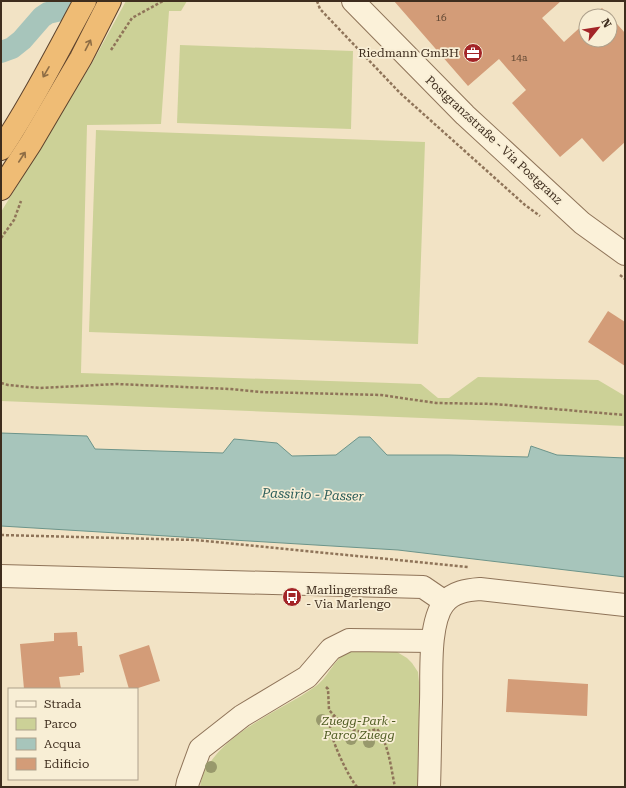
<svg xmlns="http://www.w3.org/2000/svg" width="626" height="788" font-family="'Roboto Serif',serif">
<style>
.green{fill:#ccd197}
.water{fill:#a7c5bb;stroke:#6c948a}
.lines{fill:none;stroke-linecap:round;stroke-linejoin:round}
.canal{stroke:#a7c5bb;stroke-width:22}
.building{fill:#d39c78}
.minor-casing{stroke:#8f7459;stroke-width:24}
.tertiary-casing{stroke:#8f7459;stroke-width:24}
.trunk-casing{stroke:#5c422d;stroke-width:24}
.path{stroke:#8f7459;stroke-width:2.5;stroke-dasharray:3 2;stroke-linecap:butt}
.minor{stroke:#fbf1d9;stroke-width:22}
.tertiary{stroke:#fbf1d9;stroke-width:22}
.trunk{stroke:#efbc75;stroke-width:22}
.tree{fill:#98996c}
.oneway{stroke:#8e6d45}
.labels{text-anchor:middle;stroke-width:3.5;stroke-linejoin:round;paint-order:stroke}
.number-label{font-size:10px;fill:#634934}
.poi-label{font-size:12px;fill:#3e2d1e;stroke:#f8eed5;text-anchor:end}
.street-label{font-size:12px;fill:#3e2d1e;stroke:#f8eed5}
.park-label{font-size:12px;font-style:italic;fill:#4f5c23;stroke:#f8eed5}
.water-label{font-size:13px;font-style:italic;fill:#2c5e5a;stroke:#f8eed5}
</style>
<rect width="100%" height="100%" fill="#f2e3c5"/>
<!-- green -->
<g class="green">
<path d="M126,1h61l-6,10h-12l-8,113 -74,1 -6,248 340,11 17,14h11l29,-21 120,3 27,16v30l-624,-25v-189l91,-149z"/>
<path d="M180,45l173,6 -2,78 -174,-6z"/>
<path d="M96,130l329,12 -7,202 -329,-12z"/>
<path d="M392,649l15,9 5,5 6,9 2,20 -2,95h-218c1,-6 2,-12 5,-17 25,-42 73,-57 111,-84 14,-10 18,-30 36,-35 10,-3 29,-2 40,-2z"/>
</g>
<!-- water -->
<path class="water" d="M1,433l86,3 8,13 128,4 11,-14 43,4 15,13 44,-1 23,-18h11l17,18h62l79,2 3,-11 26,9 68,3v119l-227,-27 -397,-24z"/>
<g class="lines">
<!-- canal -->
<path class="canal" d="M1,52l11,-4 10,-8 20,-23 6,-4 17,-4 17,-8"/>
</g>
<!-- building -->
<g class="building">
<path d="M394,1h167l-19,17 22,24 22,-20v18h24v-24l15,17v109l-22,20 -21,-24 -22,19 -48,-54 14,-13 -27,-31 -31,27z"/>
<path d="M602,8l8,8h-17z"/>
<path d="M608,311l17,11v44l-37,-24z"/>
<path d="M77,632l1,14h4l2,26 -4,1v2l-21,2 2,12h-37l-4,-45 34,-3v-8z"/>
<path d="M149,645l11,36 -25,8h-6l-10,-34z"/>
<path d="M508,679l80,5 -1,32 -81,-4z"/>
</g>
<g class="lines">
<!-- minor casing -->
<g class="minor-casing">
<g id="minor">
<path d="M353,1l112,114 117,108 43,31"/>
<path d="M1,576l422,11 22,15"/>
<path d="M187,787l1,-5 12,-33 42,-33 65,-39 24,-28 18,-9 83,1"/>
</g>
</g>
<!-- tertiary casing -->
<g class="tertiary-casing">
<path id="tertiary" d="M429,787c1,-28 1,-57 2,-85 1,-27 -3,-78 13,-99 9,-11 23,-13 36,-14l145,16"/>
</g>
<!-- trunk casing -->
<g class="trunk-casing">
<g id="trunk">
<path d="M1,149c31,-47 57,-98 84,-148"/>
<path d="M1,189l30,-46 50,-85 29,-57"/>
</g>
</g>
<!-- path -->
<g class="path">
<path d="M317,1l3,8 80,84 125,112 15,11"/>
<path d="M111,50l21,-32 31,-17"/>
<path d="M1,238l13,-18 7,-19"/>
<path d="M620,275l5,4"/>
<path d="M1,383l7,2 32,3 77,-4 113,5 30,3 121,3 55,8 59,1 130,11"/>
<path d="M1,535l194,5 273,27"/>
<path d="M326,687l2,2 1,21c16,17 24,26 48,19 12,15 14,40 18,58"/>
<path d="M334,716c-1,2 -3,6 -4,8 -1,13 19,54 27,63"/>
</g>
<!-- minor -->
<use href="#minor" class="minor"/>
<!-- tertiary -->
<use href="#tertiary" class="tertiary"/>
<!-- trunk -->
<use href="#trunk" class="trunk"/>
</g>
<!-- trees -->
<g class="tree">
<circle cx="322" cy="720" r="6"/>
<circle cx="351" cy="739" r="6"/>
<circle cx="369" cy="742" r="6"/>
<circle cx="211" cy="767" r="6"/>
</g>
<!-- one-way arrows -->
<defs><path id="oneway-shaft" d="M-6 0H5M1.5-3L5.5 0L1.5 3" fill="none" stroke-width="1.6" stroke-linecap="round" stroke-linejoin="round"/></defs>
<g class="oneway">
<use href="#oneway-shaft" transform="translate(88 45) rotate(-63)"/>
<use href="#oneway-shaft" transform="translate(46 72) rotate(120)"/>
<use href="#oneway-shaft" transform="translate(22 157) rotate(-57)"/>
</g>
<!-- icons -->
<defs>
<g id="office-disc" transform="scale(1)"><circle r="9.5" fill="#a32427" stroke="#f8eed5"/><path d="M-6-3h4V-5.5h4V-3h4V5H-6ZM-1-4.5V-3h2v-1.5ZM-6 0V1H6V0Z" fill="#fff"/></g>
<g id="bus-disc" transform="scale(1)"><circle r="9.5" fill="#a32427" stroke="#f8eed5"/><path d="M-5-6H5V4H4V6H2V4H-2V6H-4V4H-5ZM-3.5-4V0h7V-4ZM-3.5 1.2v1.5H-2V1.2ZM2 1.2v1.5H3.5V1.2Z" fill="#fff"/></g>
</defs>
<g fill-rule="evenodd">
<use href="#office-disc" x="473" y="53"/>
<use href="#bus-disc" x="292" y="597"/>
</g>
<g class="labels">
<!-- number labels -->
<g class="number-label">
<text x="441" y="21">16</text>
<text x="519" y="61">14a</text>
</g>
<!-- poi labels -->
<g class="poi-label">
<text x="459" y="57">Riedmann GmBH</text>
<text x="306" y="594" text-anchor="start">Marlingerstraße<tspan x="306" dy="14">- Via Marlengo</tspan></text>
</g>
<!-- street labels -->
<g class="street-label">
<text transform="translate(494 140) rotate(43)" y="4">Postgranzstraße - Via Postgranz</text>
</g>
<!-- park labels -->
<g class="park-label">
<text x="359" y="725">Zuegg-Park -<tspan x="359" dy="14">Parco Zuegg</tspan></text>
</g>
<!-- water labels -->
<g class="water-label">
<text transform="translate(313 494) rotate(2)" y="5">Passirio - Passer</text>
</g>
</g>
<!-- border -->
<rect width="626" height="788" fill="none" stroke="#3e2d1e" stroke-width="4"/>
<!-- legend -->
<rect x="8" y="688" width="130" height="92" fill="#f8eed5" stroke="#aea18c"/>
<rect x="16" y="701" width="20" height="6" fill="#fbf1d9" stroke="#aea18c"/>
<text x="44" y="708" font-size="12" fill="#3e2d1e">Strada</text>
<rect x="16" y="718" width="20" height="12" fill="#ccd197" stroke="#aea18c"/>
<text x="44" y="728" font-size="12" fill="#3e2d1e">Parco</text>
<rect x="16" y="738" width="20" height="12" fill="#a7c5bb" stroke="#aea18c"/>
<text x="44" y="748" font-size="12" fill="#3e2d1e">Acqua</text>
<rect x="16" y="758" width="20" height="12" fill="#d39c78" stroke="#aea18c"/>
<text x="44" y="768" font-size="12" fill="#3e2d1e">Edificio</text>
<!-- north arrow -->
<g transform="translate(598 28) rotate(60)"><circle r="19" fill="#f8eed5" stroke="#aea18c"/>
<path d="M0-3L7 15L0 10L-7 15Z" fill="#a32427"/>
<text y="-6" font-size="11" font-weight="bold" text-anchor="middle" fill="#3e2d1e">N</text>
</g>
</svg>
